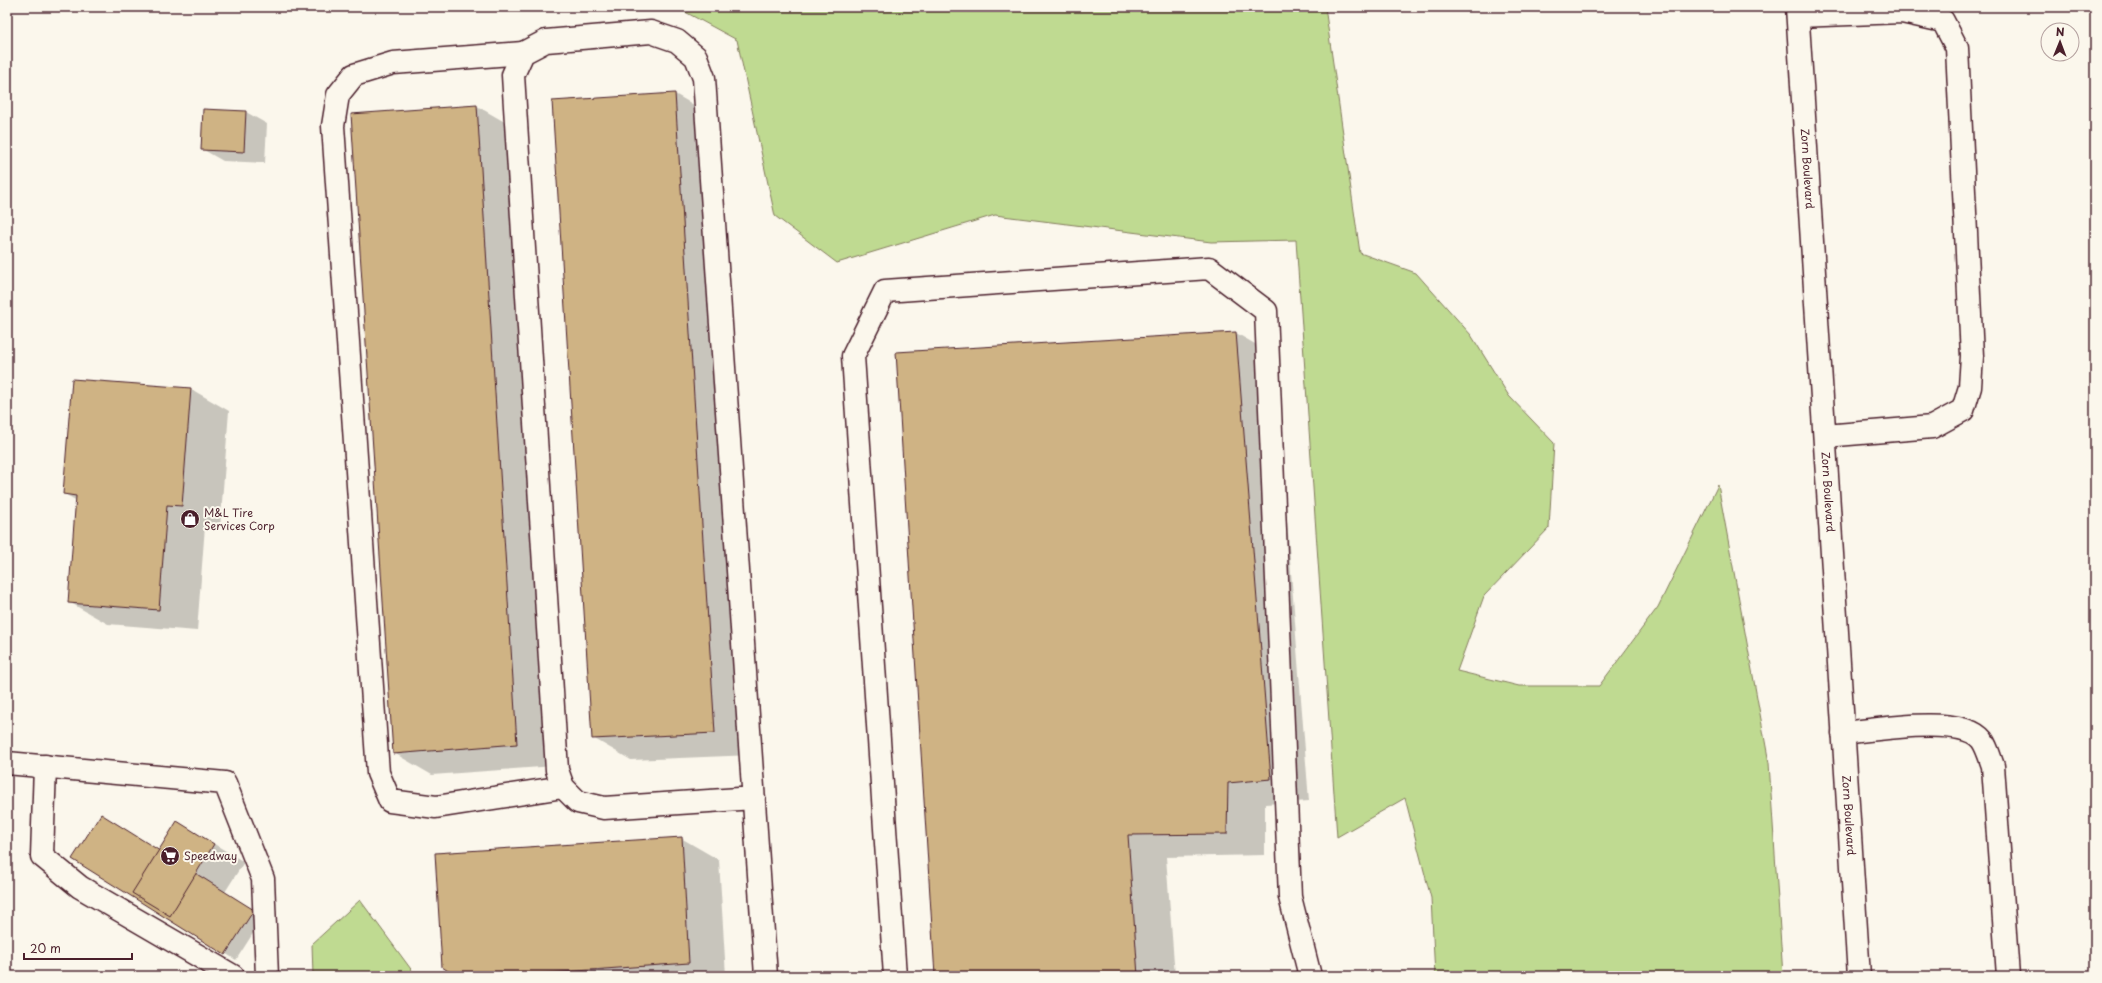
<svg xmlns="http://www.w3.org/2000/svg" width="2102" height="983" font-family="'Playpen Sans',sans-serif">
<style>
.green{fill:#bfda91;stroke:#847c5e}
.shadow{fill:#0003}
.building{fill:#cfb384;stroke:#4a1f2b}
.lines{fill:none;stroke-linecap:round;stroke-linejoin:round}
.lane-casing{stroke:#4a1f2b;stroke-width:25}
.street-casing{stroke:#4a1f2b;stroke-width:25}
.lane{stroke:#fbf7ec;stroke-width:22}
.street{stroke:#fbf7ec;stroke-width:22}
.labels{text-anchor:middle;stroke-width:4;stroke-linejoin:round;paint-order:stroke}
.street-label{font-size:11px;fill:#4a1f2b;stroke:#fbf7ec}
.poi-label{font-size:11px;fill:#4a1f2b;stroke:#fbf7ec;text-anchor:start}
</style>
<rect width="100%" height="100%" fill="#fbf7ec"/>
<filter id="ink" filterUnits="userSpaceOnUse"><feTurbulence type="fractalNoise" baseFrequency=".025" numOctaves="2"/><feDisplacementMap in="SourceGraphic" scale="8" xChannelSelector="R" yChannelSelector="G"/><feConvolveMatrix kernelMatrix="1 2 1 2 8 2 1 2 1" color-interpolation-filters="sRGB"/></filter>
<g filter="url(#ink)">
<!-- green -->
<g class="green">
<path d="M676,7h649l35,246 56,20 55,62 38,61 45,47 -5,85 -65,68 -27,75 62,15h80l59,-79 60,-122 51,278 14,213h-348l-4,-78 -26,-100 -68,39 -41,-597 -85,2 -216,-27 -158,48 -62,-47 -38,-176z"/>
<path d="M360,900l56,76h-103l-1,-32z"/>
</g>
<!-- shadow -->
<g class="shadow">
<path d="M675,94l38,22 40,639 -122,5 -38,-22z"/>
<path d="M477,106l38,22 40,638 -123,9 -38,-22z"/>
<path d="M246,112l21,12 -2,39 -42,-2 -21,-12z"/>
<path d="M1236,333l38,22 35,446 -44,3v51l-99,2 9,119h-239l-39,-623z"/>
<path d="M191,389l38,22 -9,117 -15,-2 -8,105 -89,-7 -39,-22 8,-101 -12,-7z"/>
<path d="M178,822l66,40 -19,30 39,24 -28,44 -162,-101 85,-8z"/>
<path d="M681,838l38,22 7,116h-268z"/>
</g>
<!-- building -->
<g class="building">
<path d="M675,93l40,640 -123,6 -40,-638z"/>
<path d="M477,105l40,639 -124,10 -42,-640z"/>
<path d="M203,109l43,2 -2,41 -43,-2z"/>
<path d="M1236,332l35,447 -43,4 -1,51 -99,1 10,141h-203l-39,-624z"/>
<path d="M72,379l119,9 -9,118 -15,-1 -8,105 -91,-7 8,-107 -13,-2z"/>
<path d="M101,814l153,96 -29,45 -153,-96z"/>
<path d="M177,821l37,23 -44,72 -38,-23z"/>
<path d="M682,837l7,126 -183,13h-50l-14,-9 -7,-114z"/>
</g>
<g class="lines">
<!-- lane casing -->
<g class="lane-casing">
<g id="lane">
<path d="M1798,16l104,-4 41,9 14,27 15,308 -2,31 -7,23 -31,17 -107,9"/>
<path d="M523,53l-130,10 -39,12 -16,20 -5,31 45,647 12,28 46,6 127,-20"/>
<path d="M1843,733c30,-3 120,-19 139,7 5,7 8,18 11,26l15,210"/>
<path d="M7,763l218,20 38,96 4,97"/>
<path d="M45,766l-3,90 38,31 153,89"/>
<path d="M754,798l-150,10 -26,-6 -15,-15 -6,-17 -44,-695 10,-22 23,-12 105,-9 26,9 19,16 8,21 62,898"/>
<path d="M895,976l-42,-620 32,-65 324,-23 57,43 24,586 20,79"/>
</g>
</g>
<!-- street casing -->
<g class="street-casing">
<g id="street">
<path id="s1" d="M1797,7l62,969"/>
</g>
</g>
<!-- lane -->
<use href="#lane" class="lane"/>
<!-- street -->
<use href="#street" class="street"/>
</g>
</g>
<!-- icons -->
<defs>
<g id="shop-disc" transform="scale(1)"><circle r="9.5" fill="#4a1f2b" stroke="#fbf7ec"/><path d="M-5-2.5h2.3a2.7 3.5 0 0 1 5.4 0H5L5.5 6h-11ZM-1.5-2.5h3a1.5 2.3 0 0 0-3 0Z" fill="#fff"/></g>
<g id="supermarket-disc" transform="scale(1)"><circle r="9.5" fill="#4a1f2b" stroke="#fbf7ec"/><path d="M-6-5.5h2.5l.6 2H6L4.5 2H-2.5L-4.4-4H-6ZM-1.5 3.2a1.3 1.3 0 1 0 .1 0ZM3 3.2a1.3 1.3 0 1 0 .1 0Z" fill="#fff"/></g>
</defs>
<g fill-rule="evenodd">
<use href="#shop-disc" x="190" y="519"/>
<use href="#supermarket-disc" x="170" y="856"/>
</g>
<g class="labels">
<!-- street labels -->
<g class="street-label">
<text dy="4" stroke="none"><textPath href="#s1" startOffset="162">Zorn Boulevard</textPath></text>
<text dy="4" stroke="none"><textPath href="#s1" startOffset="486">Zorn Boulevard</textPath></text>
<text dy="4" stroke="none"><textPath href="#s1" startOffset="810">Zorn Boulevard</textPath></text>
</g>
<!-- poi labels -->
<g class="poi-label">
<text x="204" y="517">M&amp;L Tire<tspan x="204" dy="13">Services Corp</tspan></text>
<text x="184" y="860">Speedway</text>
</g>
</g>
<!-- margin -->
<rect width="2102" height="983" fill="none" stroke="#fbf7ec" stroke-width="24"/>
<rect x="12" y="12" width="2078" height="959" fill="none" stroke="#4a1f2b" stroke-width="1.5" filter="url(#ink)"/>
<!-- north arrow -->
<g transform="translate(2060 42) rotate(1)"><circle r="19" fill="#fbf7ec" stroke="#b4a19f"/>
<path d="M0-3L7 15L0 10L-7 15Z" fill="#4a1f2b"/>
<text y="-6" font-size="11" font-weight="bold" text-anchor="middle" fill="#4a1f2b">N</text>
</g>
<!-- scale -->
<path d="M24 953v6h108v-6" fill="none" stroke="#4a1f2b" stroke-width="2"/>
<text x="30" y="953" font-size="12" fill="#4a1f2b" stroke="#fbf7ec" stroke-width="3" paint-order="stroke">20 m</text>
</svg>
